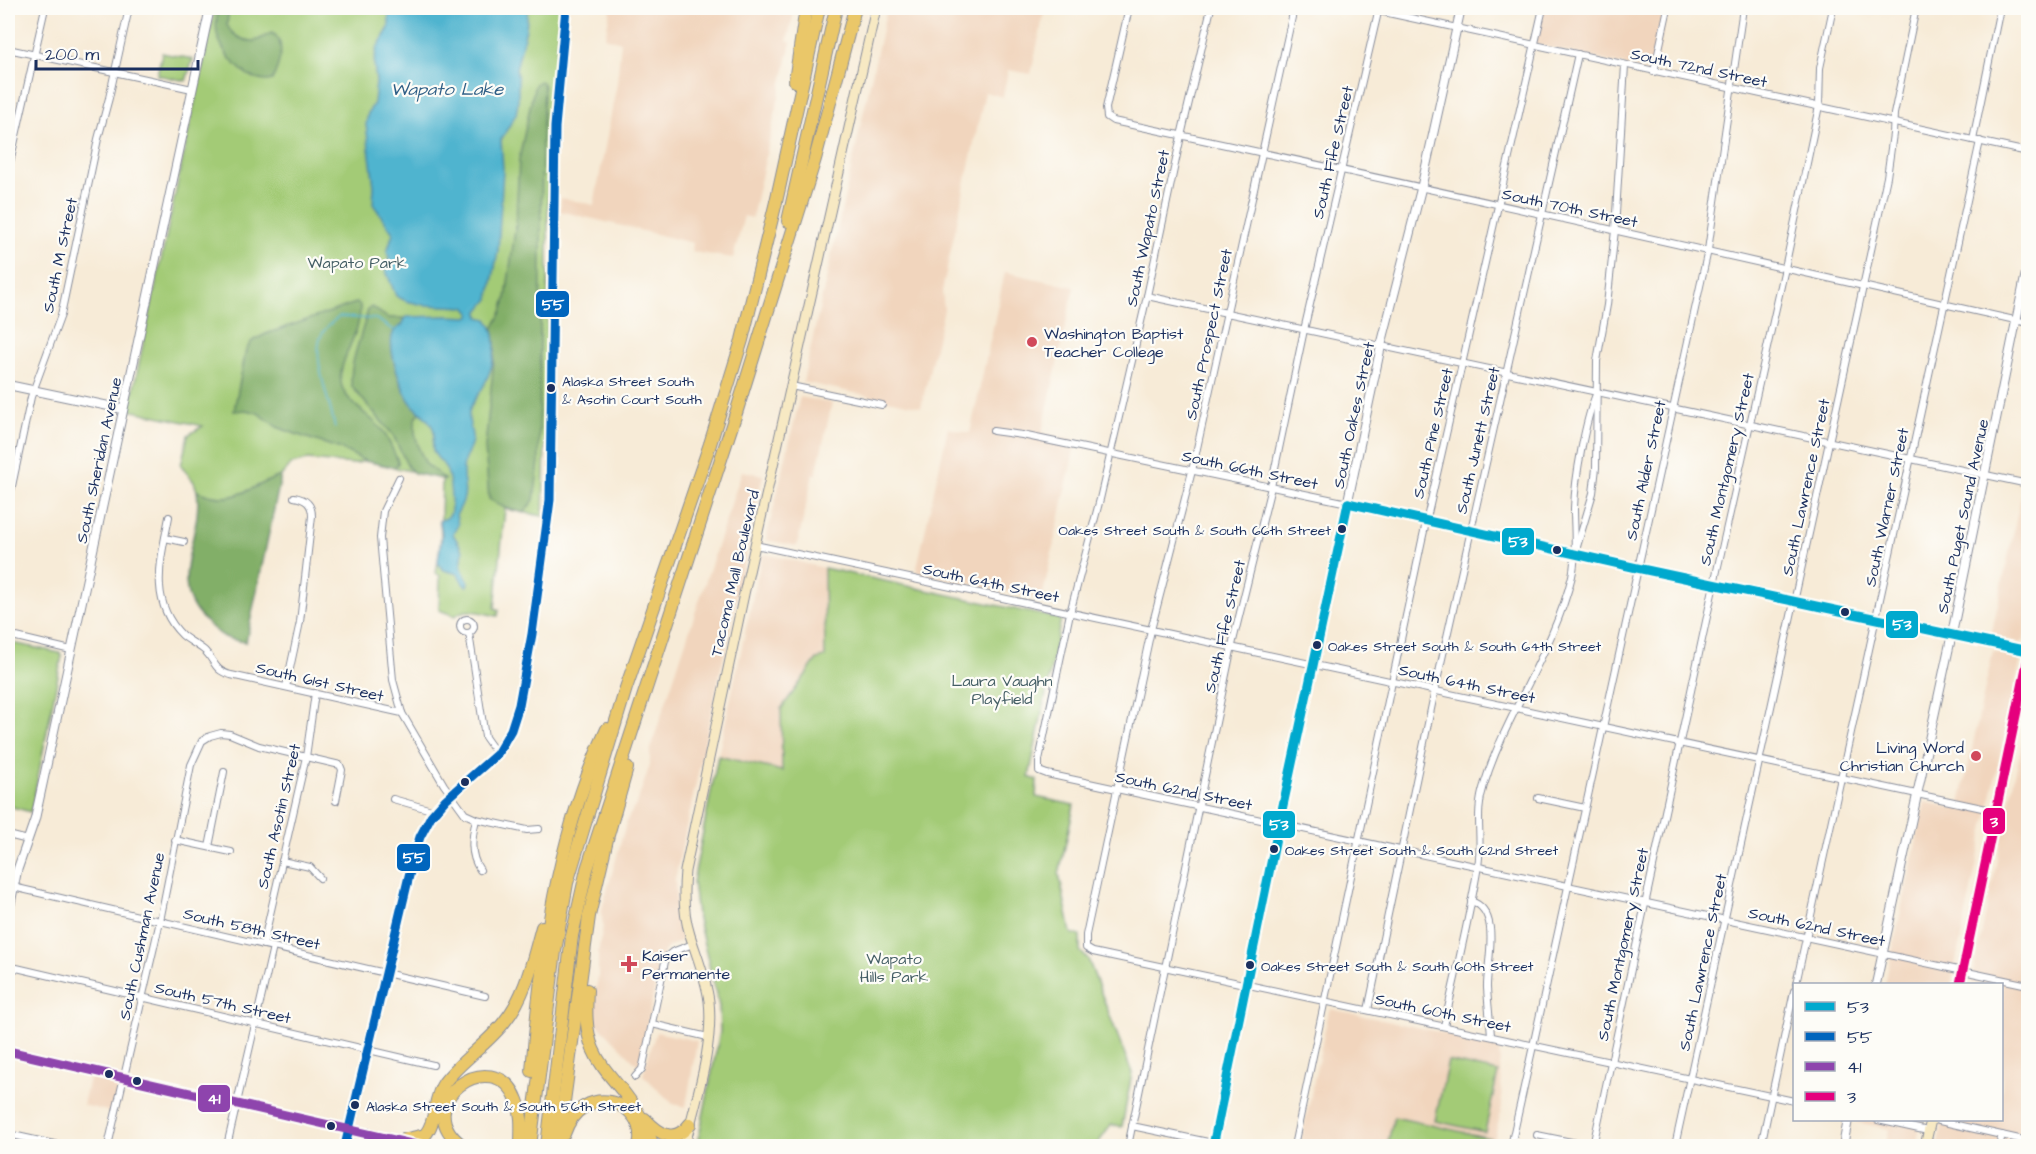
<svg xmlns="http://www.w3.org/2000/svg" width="2036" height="1154" font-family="'Architects Daughter',sans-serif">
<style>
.built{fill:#f1d5bd}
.green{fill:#a3cb76;stroke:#5f7d6a;stroke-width:1.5}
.forest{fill:#82af67;stroke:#4e6f62;stroke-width:1.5}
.water{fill:#50b4cf;stroke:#367296;stroke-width:1.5}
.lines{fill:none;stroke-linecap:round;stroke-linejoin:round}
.stream{stroke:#50b4cf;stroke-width:1.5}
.minor-casing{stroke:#898d9a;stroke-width:8}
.tertiary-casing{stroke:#898d9a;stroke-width:10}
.secondary-casing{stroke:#898d9a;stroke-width:11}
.motorway-casing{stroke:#898d9a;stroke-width:14}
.minor{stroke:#fff;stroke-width:6}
.tertiary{stroke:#fff;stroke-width:8}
.secondary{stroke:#f7e9c3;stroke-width:9}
.motorway{stroke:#eac769;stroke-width:12}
.bus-1-casing{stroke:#fdfcf7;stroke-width:14}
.bus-2-casing{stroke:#fdfcf7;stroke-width:14}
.bus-3-casing{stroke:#fdfcf7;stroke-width:14}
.bus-4-casing{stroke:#fdfcf7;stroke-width:14}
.bus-1{stroke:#00a9ce;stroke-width:9}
.bus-2{stroke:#0065bd;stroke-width:9}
.bus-3{stroke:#8e44ad;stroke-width:9}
.bus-4{stroke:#e5007d;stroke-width:9}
.poi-dot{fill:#d1495b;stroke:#fdfcf7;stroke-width:2}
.bus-dot{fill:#1b2f5e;stroke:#fdfcf7;stroke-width:2}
.labels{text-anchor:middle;stroke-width:4.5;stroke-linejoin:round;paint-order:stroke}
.bus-label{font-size:14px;fill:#1b2f5e;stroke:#fdfcf7;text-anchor:start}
.street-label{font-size:16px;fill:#1b2f5e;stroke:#fdfcf7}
.park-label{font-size:16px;fill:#445e65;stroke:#fdfcf7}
.poi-label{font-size:16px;fill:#1b2f5e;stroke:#fdfcf7;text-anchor:start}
.water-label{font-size:18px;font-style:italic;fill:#2e5e86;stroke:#fdfcf7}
.line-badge{stroke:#fdfcf7;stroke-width:2}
.badge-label{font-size:16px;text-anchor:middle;font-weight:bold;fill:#fff}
</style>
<rect width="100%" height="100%" fill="#fdfcf7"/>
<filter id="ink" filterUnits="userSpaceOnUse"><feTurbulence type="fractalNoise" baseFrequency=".0167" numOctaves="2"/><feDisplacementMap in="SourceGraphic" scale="12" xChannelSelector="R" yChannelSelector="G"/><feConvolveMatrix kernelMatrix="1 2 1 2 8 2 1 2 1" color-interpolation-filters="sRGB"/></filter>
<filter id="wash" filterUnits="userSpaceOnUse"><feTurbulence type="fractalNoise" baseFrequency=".008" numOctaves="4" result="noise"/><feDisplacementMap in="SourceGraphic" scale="24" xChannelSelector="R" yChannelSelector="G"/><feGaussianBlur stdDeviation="1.35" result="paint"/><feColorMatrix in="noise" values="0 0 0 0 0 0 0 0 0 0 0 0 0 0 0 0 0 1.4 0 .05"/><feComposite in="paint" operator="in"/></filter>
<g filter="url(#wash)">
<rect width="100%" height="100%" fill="#f7ebd7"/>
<!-- built -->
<g class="built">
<path d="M611,8h184l-8,33 4,1 -39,176 -8,-2 -11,42 -41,-6 1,-9 -133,-32 1,-13 33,7 23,-122 4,-41 -16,-5z"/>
<path d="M887,8h158l-14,66 -23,-4 -5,27 -18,-5 -43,199 2,18 -23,98 -118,-25z"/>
<path d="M1543,8h125l-14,64 -120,-28z"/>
<path d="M1005,272l69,15 -32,146 34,8 -34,158 -126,-27 32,-144 22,5z"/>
<path d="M800,397l32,6 -16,71h-3l-16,72 -31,-6z"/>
<path d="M2028,465v152l-4,24 -4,2 -29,-7z"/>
<path d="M742,471l21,4 -88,404 2,40 6,21 -16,8 -6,9 -22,109 -47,-48 6,-41v-24l5,-27 -2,-14 26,-92 10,-17 13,-38v-15z"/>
<path d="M766,554l58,14 1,89 -8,2 -36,50 1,63 -64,-16 44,-200z"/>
<path d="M1993,651l28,7 -70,326h-66l40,-182 34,7z"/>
<path d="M2028,713v433h-91l6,-26h59v-136h-31z"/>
<path d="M1331,1009l168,36 3,61 -9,40h-193l29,-135z"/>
<path d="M656,1032l41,9 -11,66 -13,-3 -30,-29z"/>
<path d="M91,1070l33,8 -9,35 -32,-8z"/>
<path d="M1856,1120h66l-6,26h-31l4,-17 -33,-7z"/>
</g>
<!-- green -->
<g class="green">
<path d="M215,8h346l-11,110 -2,69v130l-5,199 -38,-7 -10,99 4,2 -1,6c-15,-2 -31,-10 -43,0l-16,-6 1,-34 -4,-3c2,-12 8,-42 3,-52l2,-1 1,-42 -77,-17 -11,3 -47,-4 -15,4 -11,12 -49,22 -20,-1 -15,-6 -3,-9 -13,-17 7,-30 15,-9 -74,-16z"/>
<path d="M162,53l31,6 -7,22 -29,-6z"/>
<path d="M824,568l237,51 -32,158 8,3 -1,17 38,8 -15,69 12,59 9,3v15l8,8 44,114 -10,54 -11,-2 -15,21h-399l23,-114 -1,-26 -22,-91 -4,-33 25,-126 64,15 -1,-62 36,-50 8,-2z"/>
<path d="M8,642l52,11 2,3 -31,156 -23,-6z"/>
<path d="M1448,1061l50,11 -13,60 -50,-11z"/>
<path d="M1394,1117l96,21 -2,8h-101z"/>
</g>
<!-- forest -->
<g class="forest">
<path d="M219,8h10l-2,17c5,10 18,19 31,15 5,-2 8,-5 14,-7 16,8 6,35 0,47 -21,6 -46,-22 -53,-40 -4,-9 -3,-23 0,-32z"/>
<path d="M540,81l3,2 1,6 -2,55 -3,318 -5,38 -10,13 -19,-5 -16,-9 -4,-52 10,-97 -2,-21 9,-17 4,-14 10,-76 3,-63 15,-71 2,-5z"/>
<path d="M356,303l4,2c2,24 -15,44 -19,67 -5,28 28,40 42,59 6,9 10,20 15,30v3l-4,3 -29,-6 -24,-12 -40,-13 -24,-9 -19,-14 -12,-3 -12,1 12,-61 6,-9 14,-7z"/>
<path d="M372,307l16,11h17l-2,7c-23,12 -3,60 7,76 3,4 7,7 11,10l-6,8v14l4,16 7,15 20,16 -32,-7 -6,-6 -15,-32 -41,-48c-5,-20 12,-56 16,-78z"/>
<path d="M281,476l-35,166c-23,-3 -23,-5 -40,-20 -43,-37 -2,-85 -9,-131 38,16 50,-4 84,-15z"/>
</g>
<!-- water -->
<path class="water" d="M389,8h139l-2,21 -10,40 2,12v22l-2,11 -15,26 2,29 -5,82 -9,48 -10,12v6l8,2c15,19 6,50 -5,70 -5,8 -12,15 -13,24 -1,8 2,15 3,23 1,10 -6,17 -8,26 -5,25 9,25 -8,53l2,10 -5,9 10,17 -2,16 7,15 -1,4 -3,-1 -6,-11 -14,-4 -6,-6c0,-15 8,-29 1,-43 4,-2 9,-2 11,-7 3,-7 0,-38 -4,-45 -3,-8 -11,-11 -13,-19 -2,-7 3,-14 0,-22 -5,-11 -14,-16 -21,-24 -10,-12 -28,-61 -17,-74 1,-1 6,-4 7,-5l4,-8 42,-1 20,1 3,-3 -6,-7 -41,-2 -18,-4 -10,-5 -10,-25 3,-13 -2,-6 6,-19 -20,-29 1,-18 -8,-61 2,-12 6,-10 2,-21 -2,-19 3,-15 12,-20z"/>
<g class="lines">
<!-- stream -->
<path class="stream" d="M335,428c-4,-24 -25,-73 -13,-94 4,-7 11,-13 17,-17l37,2 18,11"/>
</g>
</g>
<g filter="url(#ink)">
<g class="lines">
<!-- minor casing -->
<g class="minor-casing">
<g id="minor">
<path d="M1129,8l-23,100 1,9 6,4c306,64 610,134 915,202"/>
<path d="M1211,8l-30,128 -34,160 -47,203 -30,114 -31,147v11l8,3 981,211"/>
<path d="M1294,8l-102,463 -41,159 -65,305v13l7,4 701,149"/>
<path d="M1365,8l663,144"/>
<path d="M8,49l184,40"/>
<path d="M1654,72l14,-64"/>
<path d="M1973,140l27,-132"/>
<path d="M8,171l37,-163"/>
<path d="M1147,296l881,188"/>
<path d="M791,386l91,19"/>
<path d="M993,431l29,4 326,68"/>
<path d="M399,478l-16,33 -3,27 13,142 9,33 42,72 21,29 11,5 51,11 12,-1"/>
<path d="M8,505l23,-108 30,-82 37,-176 11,-41 20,-90"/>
<path d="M169,517c-8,42 -21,84 13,118 7,6 16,10 23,16 11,11 8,19 26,24l171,38"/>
<path d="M165,538l19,4"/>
<path d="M755,545l1241,266"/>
<path d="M1576,550l17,-57 3,-25 1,-107 10,-56 8,-75 10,-165"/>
<circle cx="467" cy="626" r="7"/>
<path d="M469,633l16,104 12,17"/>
<path d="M8,635l63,15"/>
<path d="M286,687l14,-65 12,-106c0,-12 -6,-17 -18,-19"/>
<path d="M1538,798l47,10"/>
<path d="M393,799l42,12"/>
<path d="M476,819c-4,18 -7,35 4,51"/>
<path d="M8,835l20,5"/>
<path d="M175,840l56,12"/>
<path d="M209,847l15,-75"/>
<path d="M282,861l28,6 10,11"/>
<path d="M13,887l472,109"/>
<path d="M1471,901c32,10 15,64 16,87 1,16 3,32 4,48"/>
<path d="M263,945l43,-188 9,-64"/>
<path d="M8,966l425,99"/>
<path d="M1796,984l184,-843"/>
<path d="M1368,1010l67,-320 143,-636"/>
<path d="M652,1024l56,13"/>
<path d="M1444,1026c12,-53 25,-106 34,-160 5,-28 -4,-51 6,-81 22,-72 70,-135 88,-209 5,-22 2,-46 2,-68 1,-30 11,-88 23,-116"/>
<path d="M635,1077l7,-8 2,-8 22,-104 6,-5 21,-8"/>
<path d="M1878,1120l50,11"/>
<path d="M1935,1120l93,21"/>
<path d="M1132,1126l95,20"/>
<path d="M8,1134l55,12"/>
<path d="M1537,1135l54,11"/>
<path d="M108,1146l52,-225 31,-156 11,-24 8,-5 11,-3 9,1 29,12 81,19 2,5 -6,31"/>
<path d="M227,1146l46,-199"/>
<path d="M1128,1146l105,-505 38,-154 33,-157 75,-322"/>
<path d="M1294,1146l128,-606 121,-532"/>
<path d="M1511,1146l197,-896 35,-242"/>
<path d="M1593,1146l121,-562 71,-316 34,-162 1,-38 13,-60"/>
<path d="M1675,1146l212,-969 6,-43 1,-20 22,-106"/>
<path d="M1761,1146l33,-155"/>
<path d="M1999,1146l3,-11"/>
</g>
</g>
<!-- tertiary casing -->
<g class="tertiary-casing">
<g id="tertiary">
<path d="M8,385l115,24"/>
<path d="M1348,503l289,65 391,83"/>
<path d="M8,916l9,-45 18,-52 175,-811"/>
<path d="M1876,984l77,-355 75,-366"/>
<path d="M345,1146l68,-287 7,-22 11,-21 15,-17 51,-45 14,-24 8,-25 13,-71 18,-134 5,-373 11,-119"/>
<path d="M1213,1146l66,-322 102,-478 40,-157 40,-181"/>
<path d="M1843,1146l5,-26"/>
</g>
</g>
<!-- secondary casing -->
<g class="secondary-casing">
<g id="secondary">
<path d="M1960,984l68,-326"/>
<path d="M8,1051l412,95"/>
<path d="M685,1146c10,-45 29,-98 24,-145 -3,-23 -12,-44 -19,-66 -7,-21 -7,-42 -5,-64l59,-277 132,-586"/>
<path d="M1925,1146l6,-26"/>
</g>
</g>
<!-- motorway casing -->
<g class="motorway-casing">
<g id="motorway">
<path d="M795,81l11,-73"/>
<path d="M788,221l48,-213"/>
<path d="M587,990c-1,19 -2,40 6,59 7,17 20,30 32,45 13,16 22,33 28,52"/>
<path d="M532,1071c9,-116 25,-236 75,-342"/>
<path d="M645,1119c15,16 30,25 45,5"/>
<path d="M368,1134l16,12"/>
<path d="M564,1134c18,-55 86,-33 75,12"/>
<path d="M398,1141l27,-6c12,-14 8,-36 19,-52 17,-23 44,-39 61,-62 21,-26 28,-62 37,-94"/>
<path d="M463,1146c-58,-42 31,-105 54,-46 6,15 4,31 4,46"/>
<path d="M530,1146l25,-195 12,-68 59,-195 84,-244 32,-104 34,-138 43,-194"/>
<path d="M547,1146l25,-210 15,-67 150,-459 78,-251 40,-151"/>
<path d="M558,1146l31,-230 19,-81 19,-67"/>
</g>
</g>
<!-- minor -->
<use href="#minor" class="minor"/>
<!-- tertiary -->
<use href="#tertiary" class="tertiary"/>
<!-- secondary -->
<use href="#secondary" class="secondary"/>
<!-- motorway -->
<use href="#motorway" class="motorway"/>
<!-- bus-1 casing -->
<g class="bus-1-casing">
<g id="bus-1">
<path d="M1348,503l289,65 391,83"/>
<path d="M1213,1146l66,-322 69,-321"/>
</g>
</g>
<!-- bus-2 casing -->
<g class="bus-2-casing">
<path id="bus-2" d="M345,1146l68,-287 7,-22 11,-21 15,-17 51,-45 14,-24 8,-25 13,-71 18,-134 5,-373 11,-119"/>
</g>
<!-- bus-3 casing -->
<g class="bus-3-casing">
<path id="bus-3" d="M8,1051l412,95"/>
</g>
<!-- bus-4 casing -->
<g class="bus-4-casing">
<path id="bus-4" d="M1960,984l68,-326"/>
</g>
<!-- bus-1 -->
<use href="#bus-1" class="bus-1"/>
<!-- bus-2 -->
<use href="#bus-2" class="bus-2"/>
<!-- bus-3 -->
<use href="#bus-3" class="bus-3"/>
<!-- bus-4 -->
<use href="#bus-4" class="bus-4"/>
</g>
</g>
<!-- markers -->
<g class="poi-dot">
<circle cx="1032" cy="342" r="6"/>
<circle cx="1976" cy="756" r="6"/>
<path d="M626 955h6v6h6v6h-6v6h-6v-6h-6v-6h6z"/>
</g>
<g class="bus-dot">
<circle cx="551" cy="388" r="5"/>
<circle cx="1342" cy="529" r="5"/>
<circle cx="1557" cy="550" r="5"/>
<circle cx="1845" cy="612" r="5"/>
<circle cx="1317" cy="645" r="5"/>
<circle cx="465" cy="782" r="5"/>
<circle cx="1274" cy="849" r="5"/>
<circle cx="1250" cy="965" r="5"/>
<circle cx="109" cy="1074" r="5"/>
<circle cx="137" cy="1081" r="5"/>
<circle cx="355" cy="1105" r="5"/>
<circle cx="331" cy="1126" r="5"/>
</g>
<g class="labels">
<!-- bus labels -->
<g class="bus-label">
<text x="562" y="386">Alaska Street South<tspan x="562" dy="18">&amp; Asotin Court South</tspan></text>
<text x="1331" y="535" text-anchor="end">Oakes Street South &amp; South 66th Street</text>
<text x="1328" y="651">Oakes Street South &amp; South 64th Street</text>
<text x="1285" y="855">Oakes Street South &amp; South 62nd Street</text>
<text x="1261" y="971">Oakes Street South &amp; South 60th Street</text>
<text x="366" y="1111">Alaska Street South &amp; South 56th Street</text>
</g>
<!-- street labels -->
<g class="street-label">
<text transform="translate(1699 67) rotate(12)" y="6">South 72nd Street</text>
<text transform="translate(1332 152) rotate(-77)" y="6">South Fife Street</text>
<text transform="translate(1570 207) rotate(12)" y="6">South 70th Street</text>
<text transform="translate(1147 228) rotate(-78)" y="6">South Wapato Street</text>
<text transform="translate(59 255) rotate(-78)" y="6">South M Street</text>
<text transform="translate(1208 334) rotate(-78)" y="6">South Prospect Street</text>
<text transform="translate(1353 415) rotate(-78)" y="6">South Oakes Street</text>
<text transform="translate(1432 433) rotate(-77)" y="6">South Pine Street</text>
<text transform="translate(1477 440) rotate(-77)" y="6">South Junett Street</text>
<text transform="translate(98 460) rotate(-78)" y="6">South Sheridan Avenue</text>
<text transform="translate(1250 469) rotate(12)" y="6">South 66th Street</text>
<text transform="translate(1726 469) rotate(-77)" y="6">South Montgomery Street</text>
<text transform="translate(1645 470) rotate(-78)" y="6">South Alder Street</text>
<text transform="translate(1805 487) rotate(-78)" y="6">South Lawrence Street</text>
<text transform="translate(1886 507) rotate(-78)" y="6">South Warner Street</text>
<text transform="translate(1962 516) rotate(-78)" y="6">South Puget Sound Avenue</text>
<text transform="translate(734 573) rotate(-77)" y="6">Tacoma Mall Boulevard</text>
<text transform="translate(991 582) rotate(12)" y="6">South 64th Street</text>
<text transform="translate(1224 626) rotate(-77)" y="6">South Fife Street</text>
<text transform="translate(320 681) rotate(13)" y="6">South 61st Street</text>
<text transform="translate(1467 683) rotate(12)" y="6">South 64th Street</text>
<text transform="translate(1184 790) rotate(12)" y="6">South 62nd Street</text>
<text transform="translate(278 816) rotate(-77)" y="6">South Asotin Street</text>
<text transform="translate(1817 926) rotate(12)" y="6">South 62nd Street</text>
<text transform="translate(252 928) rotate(13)" y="6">South 58th Street</text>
<text transform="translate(141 936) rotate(-78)" y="6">South Cushman Avenue</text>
<text transform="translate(1622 944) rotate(-78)" y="6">South Montgomery Street</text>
<text transform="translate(1702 962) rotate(-78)" y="6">South Lawrence Street</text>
<text transform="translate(223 1002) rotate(13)" y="6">South 57th Street</text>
<text transform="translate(1443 1012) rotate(12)" y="6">South 60th Street</text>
</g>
<!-- park labels -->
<g class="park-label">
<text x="357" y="268">Wapato Park</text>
<text x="1002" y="686">Laura Vaughn<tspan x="1002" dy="18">Playfield</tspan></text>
<text x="894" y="964">Wapato<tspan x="894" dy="18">Hills Park</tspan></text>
</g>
<!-- poi labels -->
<g class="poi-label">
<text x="1044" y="339">Washington Baptist<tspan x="1044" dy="18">Teacher College</tspan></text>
<text x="1964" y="753" text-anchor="end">Living Word<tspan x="1964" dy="18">Christian Church</tspan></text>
<text x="642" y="961">Kaiser<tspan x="642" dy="18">Permanente</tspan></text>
</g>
<!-- water labels -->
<g class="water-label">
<text x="447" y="95">Wapato Lake</text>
</g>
</g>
<g class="line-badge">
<rect x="535" y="290" width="35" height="28" rx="6" fill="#0065bd"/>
<rect x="1501" y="527" width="34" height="29" rx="6" fill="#00a9ce"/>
<rect x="1885" y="610" width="34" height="29" rx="6" fill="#00a9ce"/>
<rect x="1982" y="807" width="24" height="28" rx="6" fill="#e5007d"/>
<rect x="1262" y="810" width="34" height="29" rx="6" fill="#00a9ce"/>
<rect x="396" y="843" width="35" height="29" rx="6" fill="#0065bd"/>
<rect x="197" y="1084" width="34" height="29" rx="6" fill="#8e44ad"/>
</g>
<g class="badge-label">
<text x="553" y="310">55</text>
<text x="1518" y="547">53</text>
<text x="1902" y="630">53</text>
<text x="1994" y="827">3</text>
<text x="1279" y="830">53</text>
<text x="414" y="863">55</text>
<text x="214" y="1104">41</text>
</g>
<!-- margin -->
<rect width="2036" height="1154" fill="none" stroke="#fdfcf7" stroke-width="30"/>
<!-- legend -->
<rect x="1793" y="983" width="210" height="138" fill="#fdfcf7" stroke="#a3aaba" stroke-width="1.5"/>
<rect x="1805" y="1002" width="30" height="9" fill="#00a9ce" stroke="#a3aaba" stroke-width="1.5"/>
<text x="1847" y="1013" font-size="18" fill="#1b2f5e">53</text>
<rect x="1805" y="1032" width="30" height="9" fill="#0065bd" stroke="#a3aaba" stroke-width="1.5"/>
<text x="1847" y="1043" font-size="18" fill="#1b2f5e">55</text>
<rect x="1805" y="1062" width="30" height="9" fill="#8e44ad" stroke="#a3aaba" stroke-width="1.5"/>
<text x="1847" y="1073" font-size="18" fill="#1b2f5e">41</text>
<rect x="1805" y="1092" width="30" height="9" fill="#e5007d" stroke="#a3aaba" stroke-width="1.5"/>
<text x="1847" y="1103" font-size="18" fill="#1b2f5e">3</text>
<!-- scale -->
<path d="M36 60v9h162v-9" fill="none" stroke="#1b2f5e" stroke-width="3"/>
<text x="45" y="60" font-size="18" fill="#1b2f5e" stroke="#fdfcf7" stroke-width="4.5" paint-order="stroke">200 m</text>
</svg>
